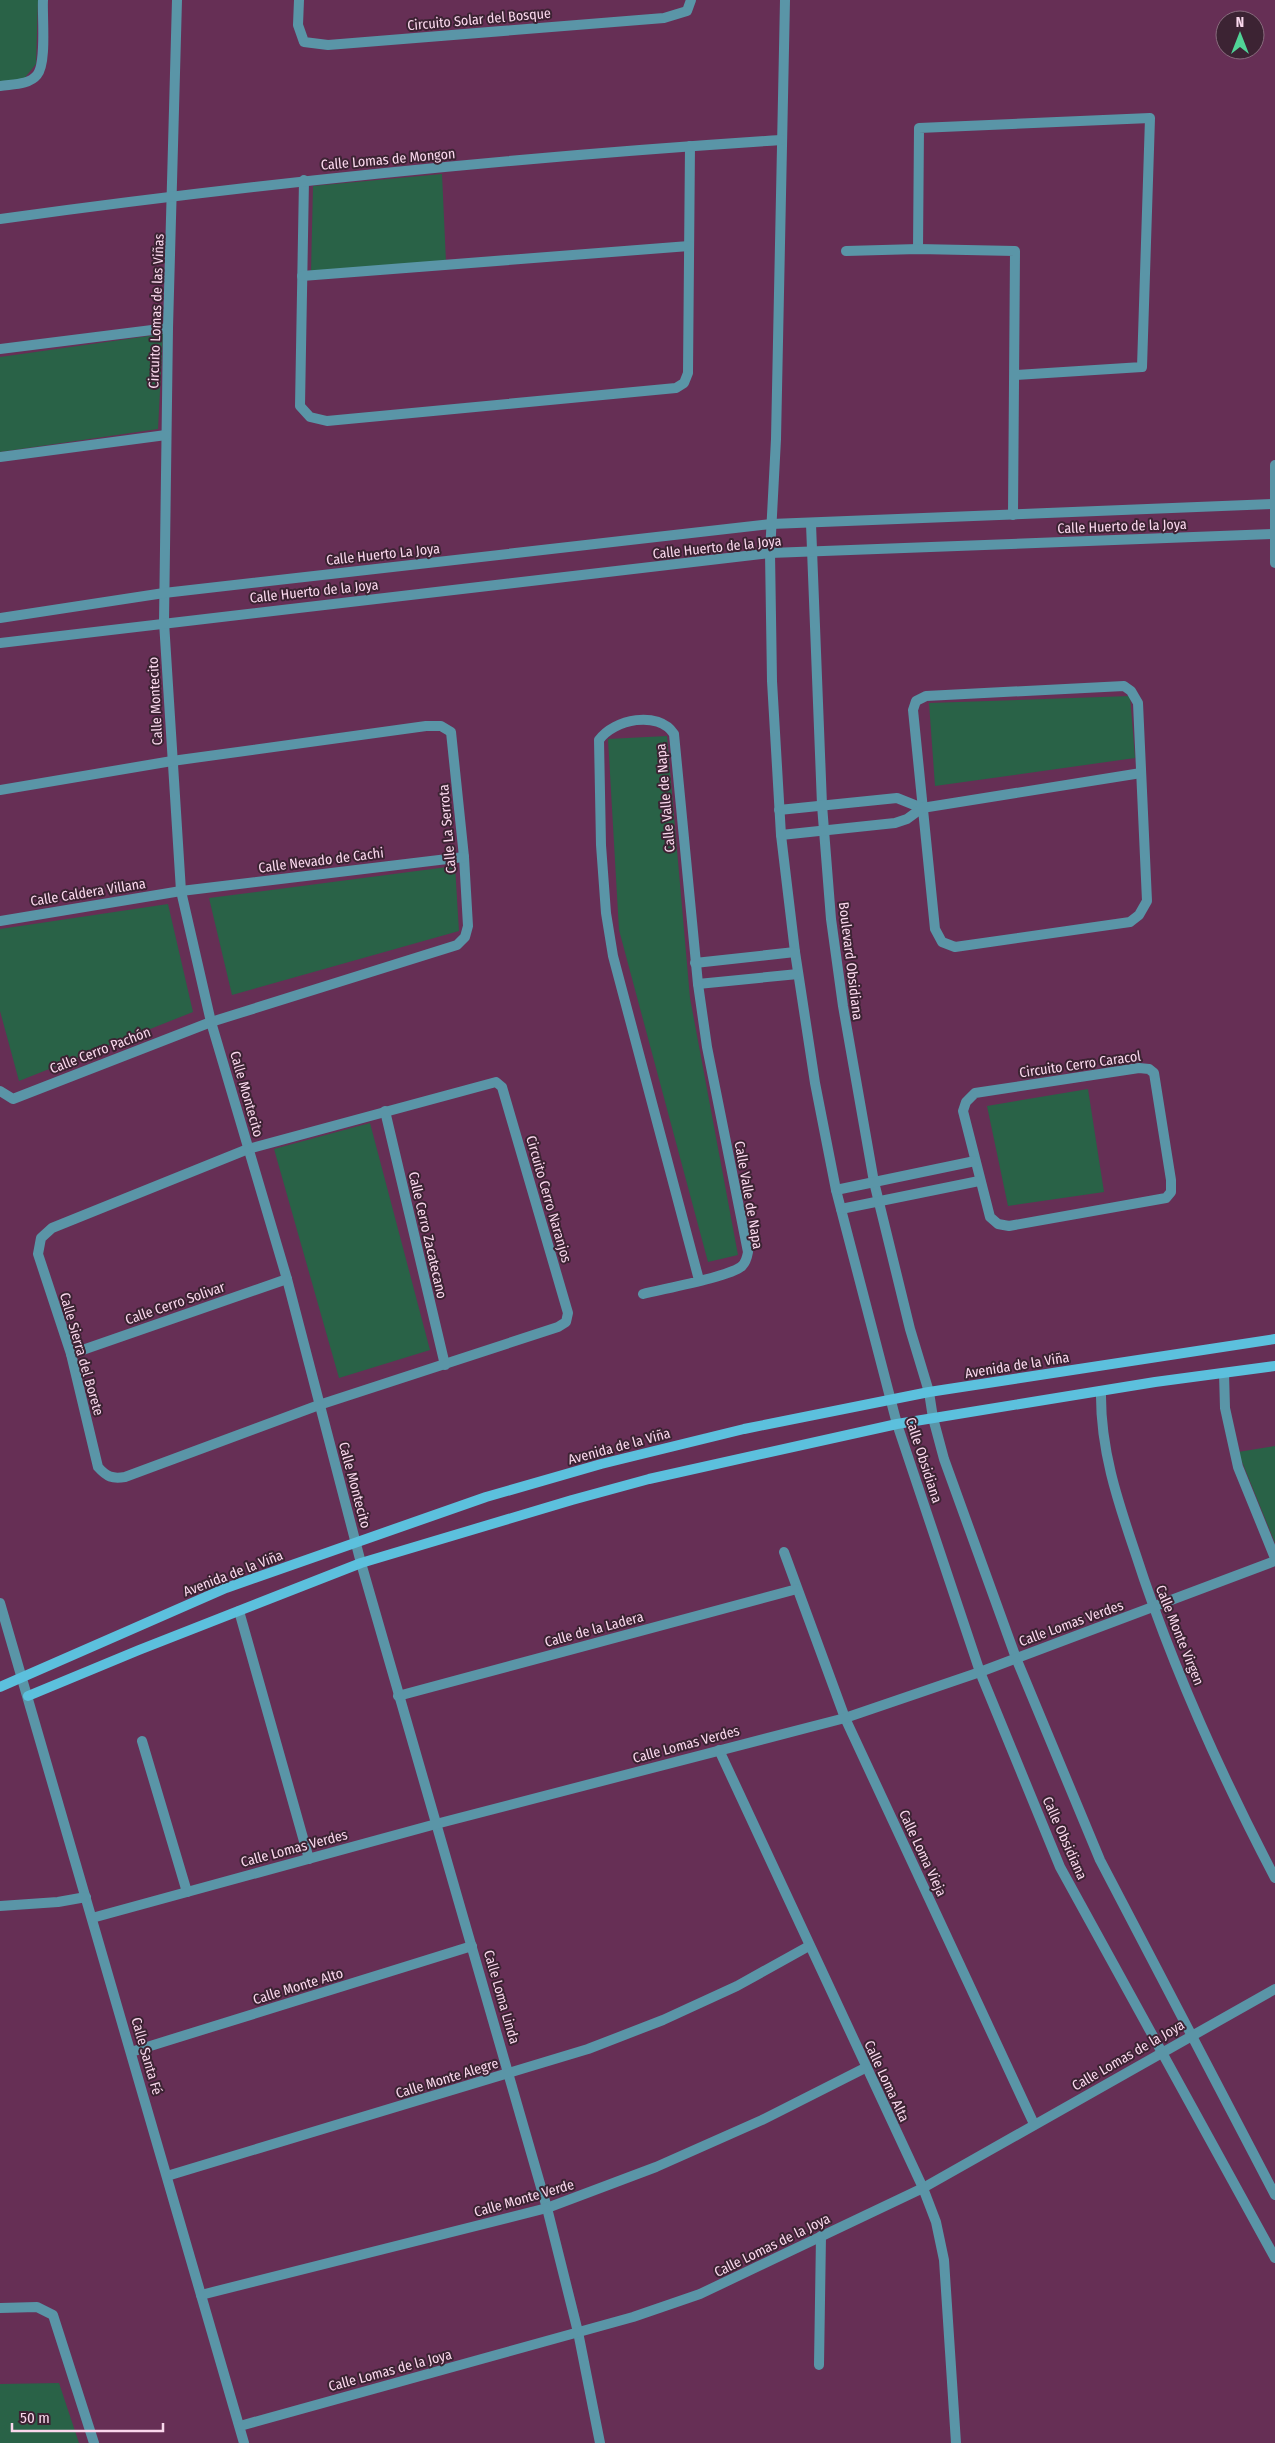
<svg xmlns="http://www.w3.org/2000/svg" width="1275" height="2443" font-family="'Fira Sans Condensed',sans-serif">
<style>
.green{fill:#296247}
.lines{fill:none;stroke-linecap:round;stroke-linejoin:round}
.street{stroke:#5a95a7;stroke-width:10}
.secondary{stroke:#5cc0dd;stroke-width:10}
.labels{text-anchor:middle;stroke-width:4;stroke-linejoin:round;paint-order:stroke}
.street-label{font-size:14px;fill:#fad8ed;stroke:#3c2333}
</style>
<rect width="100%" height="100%" fill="#662f55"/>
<!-- green -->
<g class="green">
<path d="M0,0h38l-2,64 -13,16 -23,3z"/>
<path d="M442,174l4,88 -135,10 2,-86z"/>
<path d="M163,334l-5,95 -158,23v-95z"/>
<path d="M1130,696l5,62 -200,28 -6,-83z"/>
<path d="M667,736l23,262 48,257 -30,7 -89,-332 -11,-191z"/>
<path d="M455,866l4,65 -227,64 -23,-97z"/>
<path d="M168,904l25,108 -174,69 -19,-70v-82z"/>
<path d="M1088,1089l16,103 -96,14 -21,-100z"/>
<path d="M370,1123l60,227 -91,28 -65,-229z"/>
<path d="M1275,1446v97l-37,-91z"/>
<path d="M59,2383l20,60h-79v-59z"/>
</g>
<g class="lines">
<!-- street -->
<g class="street">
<path d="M177,0l-9,328 -4,294 17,269 30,131 76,257 74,284 186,645 31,124 22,111"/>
<path d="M299,0l-1,25 6,17 24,3 336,-27 23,-7 4,-11"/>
<path d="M785,0l-9,439 -6,114 2,128 9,154 14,117 20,131 21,107 61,234 83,248 80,195 215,391"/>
<path d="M0,86c12,-2 29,-1 37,-11 10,-11 5,-59 6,-75"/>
<path d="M304,180l-4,226 10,11 17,4 349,-33 8,-5 4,-10 2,-227"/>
<path d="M0,219c259,-36 520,-62 781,-79"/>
<path d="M918,249l1,-121 231,-10 -8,249 -127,8"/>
<path d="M846,251l72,-2 97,2 -2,264"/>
<path d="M302,276l387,-30"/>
<path d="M0,349l168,-21"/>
<path d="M0,457l166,-22"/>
<path d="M1275,465v98"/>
<path d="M811,524l11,281 9,114 12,87 31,176 36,147 19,63 4,26 11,41 72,199 84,202 175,335"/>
<path d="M0,618l164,-25 607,-69 504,-20"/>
<path d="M0,643l770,-90 505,-19"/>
<path d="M1124,686l7,5 7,12 9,198 -8,14 -9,7 -175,25 -13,-5 -7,-13 -22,-219 3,-9 10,-5z"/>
<path d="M0,790l172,-29 254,-35h15l10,6 13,125 4,69 -3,11 -8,8 -246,77 -198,77 -13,-8"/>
<path d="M779,810l118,-12 25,10"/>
<path d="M781,835l114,-12 12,-4 15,-11 219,-35"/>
<path d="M0,921l181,-30 283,-34"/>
<path d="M695,963l100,-11"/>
<path d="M698,984l100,-10"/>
<path d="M1139,1068l10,1 5,4 17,107v12l-5,6 -157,28 -11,-2 -8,-7 -27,-106 3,-9 9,-9z"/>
<path d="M496,1082l6,5 66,226 -2,9 -8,5 -239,78 -194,72c-13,2 -18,0 -27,-10l-27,-113 -33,-100 3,-16 11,-10 196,-79z"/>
<path d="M385,1111l60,254"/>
<path d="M836,1190l139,-29"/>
<path d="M841,1209l138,-28"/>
<path d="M643,1294c19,-5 87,-17 99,-28 4,-4 5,-8 6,-14l-41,-205 -9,-63 -24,-250c-16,-24 -60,-15 -75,6l2,105 5,68 7,43 86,324"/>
<path d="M71,1354l216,-75"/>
<path d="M1224,1373l1,35 13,59 37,91"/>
<path d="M1101,1391c-1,57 16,108 34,161 36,112 85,221 140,326"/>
<path d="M784,1552l61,166 189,406"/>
<path d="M0,1603l244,840"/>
<path d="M239,1611l70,248"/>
<path d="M398,1696l399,-107"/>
<path d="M142,1741l45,151"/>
<path d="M719,1750l204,438 13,34 8,38 12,183"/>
<path d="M0,1906l58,-4 28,-5"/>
<path d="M92,1918l344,-94 409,-106 135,-46 295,-111"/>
<path d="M131,2052l341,-106"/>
<path d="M167,2176l421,-127 75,-29 74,-34 72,-40"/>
<path d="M201,2295l346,-87 109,-41 106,-47 103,-52"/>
<path d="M0,2308l37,-1 16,8 41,128"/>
<path d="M819,2365l2,-129"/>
<path d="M240,2426l393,-109 67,-23 223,-106 352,-199"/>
</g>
<!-- secondary -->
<g class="secondary">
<path d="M0,1687l226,-99 260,-91 115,-33 143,-35 185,-37 346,-53"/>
<path d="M28,1696l111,-46 222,-87 211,-63 77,-21 248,-55 258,-42 120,-16"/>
</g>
</g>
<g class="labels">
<!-- street labels -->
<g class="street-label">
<text transform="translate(479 19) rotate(-5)" y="5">Circuito Solar del Bosque</text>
<text transform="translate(388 159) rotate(-5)" y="5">Calle Lomas de Mongon</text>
<text transform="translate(156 311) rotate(-88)" y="5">Circuito Lomas de las Viñas</text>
<text transform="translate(1122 526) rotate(-2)" y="5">Calle Huerto de la Joya</text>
<text transform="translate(717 547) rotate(-6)" y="5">Calle Huerto de la Joya</text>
<text transform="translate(383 554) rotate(-6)" y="5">Calle Huerto La Joya</text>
<text transform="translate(314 591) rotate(-6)" y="5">Calle Huerto de la Joya</text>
<text transform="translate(155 701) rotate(-93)" y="5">Calle Montecito</text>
<text transform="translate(665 798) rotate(-95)" y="5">Calle Valle de Napa</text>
<text transform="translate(447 829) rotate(-95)" y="5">Calle La Serrota</text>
<text transform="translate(321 860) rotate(-7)" y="5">Calle Nevado de Cachi</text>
<text transform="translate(88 892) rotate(-9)" y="5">Calle Caldera Villana</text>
<text transform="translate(851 961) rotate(83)" y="5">Boulevard Obsidiana</text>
<text transform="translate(100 1050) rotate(-21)" y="5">Calle Cerro Pachón</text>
<text transform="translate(1080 1064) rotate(-8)" y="5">Circuito Cerro Caracol</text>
<text transform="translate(247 1094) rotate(74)" y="5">Calle Montecito</text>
<text transform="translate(749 1195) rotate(80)" y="5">Calle Valle de Napa</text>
<text transform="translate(549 1199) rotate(74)" y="5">Circuito Cerro Naranjos</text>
<text transform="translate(428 1235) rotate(77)" y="5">Calle Cerro Zacatecano</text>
<text transform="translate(175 1303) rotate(-19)" y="5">Calle Cerro Solivar</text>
<text transform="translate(82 1354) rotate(74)" y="5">Calle Sierra del Borete</text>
<text transform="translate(1017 1365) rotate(-9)" y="5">Avenida de la Viña</text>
<text transform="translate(619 1446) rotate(-15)" y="5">Avenida de la Viña</text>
<text transform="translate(924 1460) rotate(72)" y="5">Calle Obsidiana</text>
<text transform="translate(355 1485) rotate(75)" y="5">Calle Montecito</text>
<text transform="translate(233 1573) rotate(-21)" y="5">Avenida de la Viña</text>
<text transform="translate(1071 1623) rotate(-20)" y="5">Calle Lomas Verdes</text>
<text transform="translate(594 1629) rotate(-15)" y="5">Calle de la Ladera</text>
<text transform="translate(1180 1635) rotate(68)" y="5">Calle Monte Virgen</text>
<text transform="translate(686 1744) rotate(-15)" y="5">Calle Lomas Verdes</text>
<text transform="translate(1065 1838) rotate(66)" y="5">Calle Obsidiana</text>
<text transform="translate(294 1848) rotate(-15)" y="5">Calle Lomas Verdes</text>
<text transform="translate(923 1853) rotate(65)" y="5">Calle Loma Vieja</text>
<text transform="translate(298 1986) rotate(-17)" y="5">Calle Monte Alto</text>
<text transform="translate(502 1997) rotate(74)" y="5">Calle Loma Linda</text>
<text transform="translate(1128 2055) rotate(-30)" y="5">Calle Lomas de la Joya</text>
<text transform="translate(147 2056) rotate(74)" y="5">Calle Santa Fé</text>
<text transform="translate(447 2078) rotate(-17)" y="5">Calle Monte Alegre</text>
<text transform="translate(887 2081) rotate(65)" y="5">Calle Loma Alta</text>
<text transform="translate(524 2198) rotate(-16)" y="5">Calle Monte Verde</text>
<text transform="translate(772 2245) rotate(-26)" y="5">Calle Lomas de la Joya</text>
<text transform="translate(390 2370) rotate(-15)" y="5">Calle Lomas de la Joya</text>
</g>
</g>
<!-- north arrow -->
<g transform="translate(1240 35)"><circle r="24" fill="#3c2333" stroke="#886b7d"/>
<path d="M0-4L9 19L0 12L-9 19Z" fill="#51d397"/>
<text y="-8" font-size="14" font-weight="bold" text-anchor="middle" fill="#fad8ed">N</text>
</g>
<!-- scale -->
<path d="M12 2423v8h151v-8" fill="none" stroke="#fad8ed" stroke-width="2.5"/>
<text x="20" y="2423" font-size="15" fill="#fad8ed" stroke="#3c2333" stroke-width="4" paint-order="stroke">50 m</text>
</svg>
